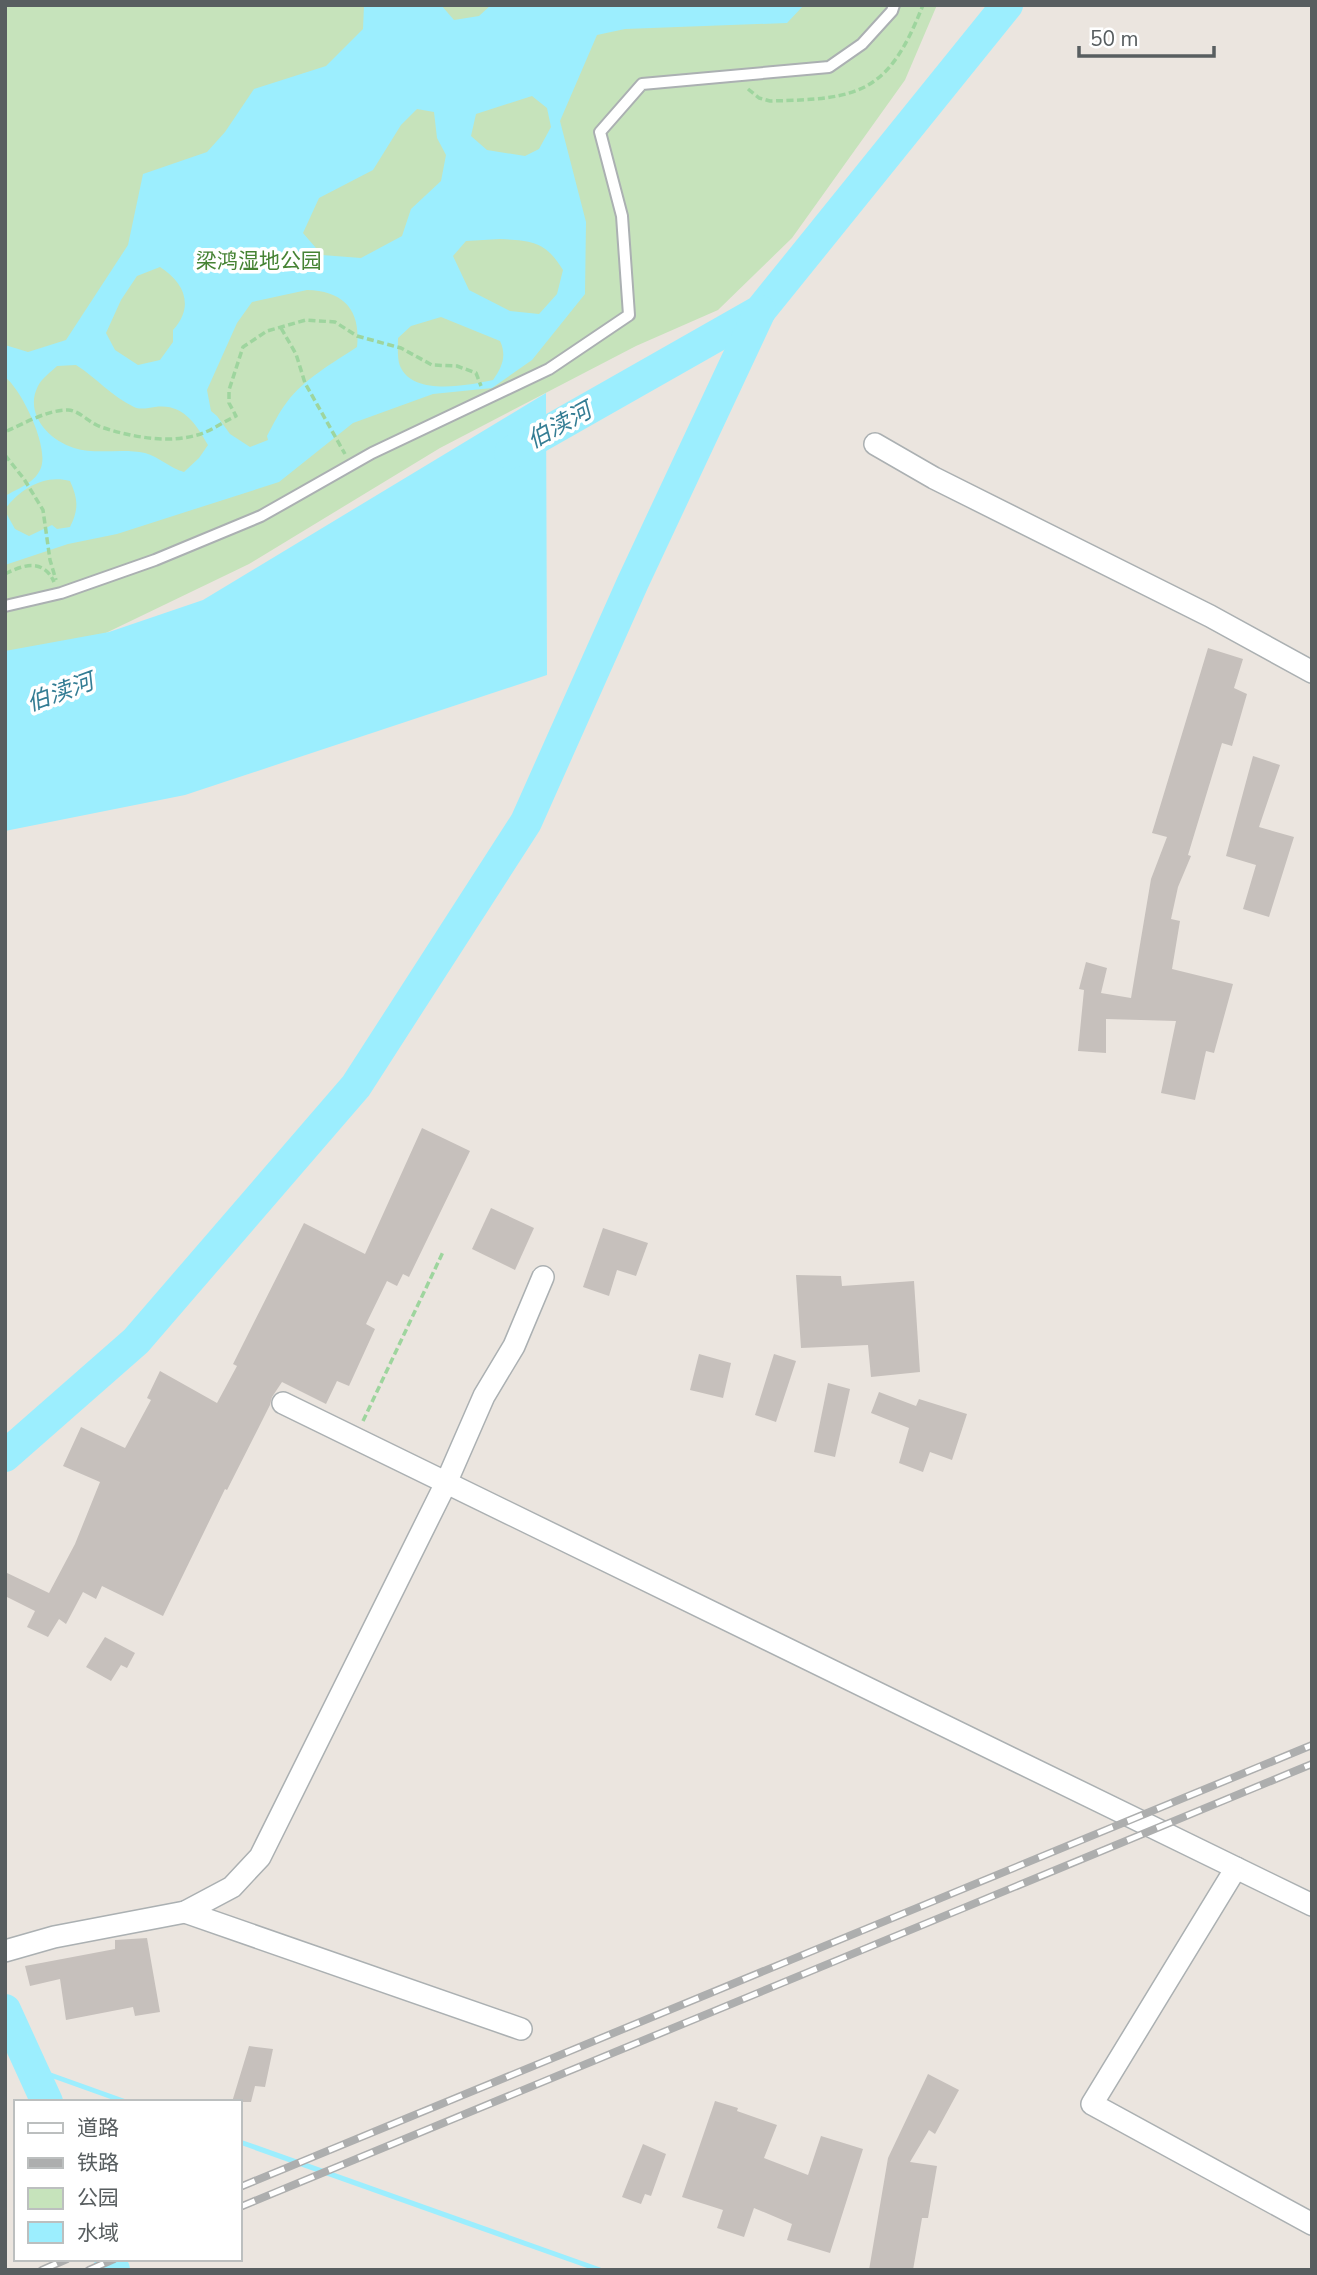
<svg xmlns="http://www.w3.org/2000/svg" width="1317" height="2275" font-family="'Nunito Sans','Noto Sans SC',sans-serif">
<style>
.green{fill:#c6e3bb}
.water{fill:#9ceefe;fill-rule:evenodd}
.lines{fill:none;stroke-linecap:round;stroke-linejoin:round}
.stream{stroke:#9ceefe;stroke-width:5}
.river{stroke:#9ceefe;stroke-width:32}
.building{fill:#c6c0bc}
.lane-casing{stroke:#abb0b2;stroke-width:14}
.street-casing{stroke:#abb0b2;stroke-width:24}
.path{stroke:#9ed59e;stroke-width:3.5;stroke-dasharray:7 3.5;stroke-linecap:butt}
.lane{stroke:#fff;stroke-width:10}
.street{stroke:#fff;stroke-width:21}
.rail-casing{stroke:#adaeae;stroke-width:8}
.rail{stroke:#fff;stroke-width:5;stroke-dasharray:16;stroke-linecap:butt}
.labels{text-anchor:middle;stroke-width:7;stroke-linejoin:round;paint-order:stroke}
.park-label{font-size:21px;fill:#468334;stroke:#fff}
.water-label{font-size:23px;font-style:italic;fill:#347d94;stroke:#fff}
</style>
<rect width="100%" height="100%" fill="#ebe5df"/>
<!-- green -->
<path class="green" d="M5,5h932l-32,75 -113,158 -74,72 -82,36 -196,102 -191,116 -166,80 -78,27z"/>
<!-- water -->
<g class="water">
<path d="M364,5h77l13,15 25,-4 12,-11h313l-17,18 -162,6 -28,6 -37,86 26,101 -1,72 -53,66 -40,28 -59,6 -80,29 -74,59 -162,52 -49,10 -63,21v-54l10,18 14,7 23,-11 5,4 13,-2c9,-18 8,-28 0,-46 -25,-7 -49,7 -65,28v-13c12,-7 29,-13 35,-26 11,-20 -18,-80 -35,-93v-32l23,7 38,-12 62,-95 15,-71 64,-22 18,-20 29,-43 72,-23 37,-37zM532,96l15,12 4,19 -12,22 -14,7 -38,-6 -16,-14 5,-22zM417,109l17,3 3,26 9,17 -5,26 -30,28 -9,27 -41,22 -39,-3 -19,-22 16,-35 54,-28 28,-45zM500,239c33,2 45,2 63,31l-6,24 -18,20 -29,-3 -41,-21 -16,-34 13,-15zM160,267c24,15 35,39 13,63v12l-13,18 -22,5 -23,-15 -9,-17 15,-33 16,-24zM307,290c37,1 54,20 50,57 -24,16 -53,32 -70,55 -8,10 -14,23 -20,34l1,4 -18,7 -20,-13 -13,-18 -6,-5 -4,-21 30,-67 15,-21zM441,317l59,24c7,15 2,26 -7,39 -24,5 -80,17 -93,-14 -3,-7 -2,-20 -2,-28l13,-12zM76,365c22,14 35,31 58,42 6,3 14,1 21,0 28,-4 41,17 53,38l-9,13 -15,14c-14,-4 -25,-15 -39,-19 -23,-5 -49,2 -71,-5 -26,-8 -50,-35 -36,-62 4,-8 13,-14 19,-20z"/>
<path d="M546,393l1,282 -362,120 -180,36v-180l104,-19 94,-32z"/>
</g>
<g class="lines">
<!-- stream -->
<g class="stream">
<path d="M31,2068l95,34"/>
<path d="M240,2142l360,128"/>
</g>
<!-- river -->
<g class="river">
<path d="M510,453l250,-142 247,-306"/>
<path d="M5,1456l131,-115 220,-255 170,-264 107,-240 127,-271"/>
<path d="M5,2010l42,92"/>
<path d="M110,2259l4,11"/>
</g>
</g>
<!-- building -->
<g class="building">
<path d="M1208,648l35,11 -9,29 13,6 -15,52 -10,-3 -34,112 3,1 -13,31 -7,32 9,2 -8,48 61,15 -19,69 -8,-2 -11,49 -34,-7 15,-72 -70,-2v34l-28,-2 6,-61 -5,-1 7,-27 21,6 -6,25 30,5 20,-119 16,-42 -15,-4z"/>
<path d="M1253,756l27,9 -21,62 35,10 -25,80 -26,-8 13,-44 -30,-9z"/>
<path d="M422,1128l48,23 -61,126 -6,-3 -6,12 -10,-5 -21,43 9,5 -26,57 -12,-5 -11,23 -44,-22 -10,15 -2,8 -43,85 -2,-1 -62,127 -61,-30 -6,13 -13,-7 -17,32 -7,-5 -11,18 -21,-10 8,-16 -30,-15v-24l44,21 26,-49 25,-62 -37,-16 18,-39 44,21 26,-48 -4,-2 13,-27 57,32 20,-37 -4,-2 71,-141 61,31z"/>
<path d="M491,1208l43,20 -19,42 -43,-21z"/>
<path d="M603,1228l45,15 -12,33 -19,-6 -8,26 -26,-9z"/>
<path d="M796,1275l45,1 1,10 72,-5 6,91 -49,5 -3,-32 -67,3z"/>
<path d="M699,1354l32,9 -8,35 -33,-8z"/>
<path d="M774,1354l22,7 -20,61 -21,-7z"/>
<path d="M828,1383l22,6 -15,68 -21,-5z"/>
<path d="M879,1392l37,14 3,-7 48,15 -15,46 -22,-8 -7,20 -24,-9 10,-35 -38,-15z"/>
<path d="M105,1637l30,16 -8,15 -6,-3 -10,16 -25,-14z"/>
<path d="M147,1938l13,74 -25,4 -2,-9 -67,13 -6,-41 -30,7 -5,-20 90,-17v-9z"/>
<path d="M249,2046l24,3 -8,38 -10,-1 -4,16h-19z"/>
<path d="M928,2074l31,16 -24,44 -6,-4 -19,32 27,4 -9,52h-6l-9,52h-44l19,-112z"/>
<path d="M715,2101l23,7 -1,3 40,14 -13,33 44,17 13,-39 42,13 -33,104 -43,-13 5,-16 -38,-16 -10,29 -27,-9 6,-18 -41,-13z"/>
<path d="M643,2144l23,10 -15,42 -6,-2 -4,10 -19,-7z"/>
</g>
<g class="lines">
<!-- lane casing -->
<g class="lane-casing">
<path id="lane" d="M5,606l56,-13 94,-33 106,-44 111,-63 177,-84 80,-54 -7,-99 -22,-84 42,-48 187,-17 33,-23 30,-33 2,-6"/>
</g>
<!-- street casing -->
<g class="street-casing">
<g id="street">
<path d="M875,444l59,34 276,138 102,56"/>
<path d="M283,1403l1029,502"/>
<path d="M1236,1868l-144,236 220,120"/>
<path d="M185,1912l336,117"/>
<path d="M5,1951l49,-14 131,-25 47,-25 28,-30 186,-374 38,-87 30,-50 29,-69"/>
</g>
</g>
<!-- path -->
<g class="path">
<path d="M748,89l11,9 11,3c90,-2 118,-7 153,-96"/>
<path d="M281,328l15,26 9,29 40,71"/>
<path d="M7,431c18,-8 40,-21 61,-21 11,0 21,13 33,17 30,10 71,18 102,6 11,-4 22,-12 33,-17l-7,-13v-13l14,-43 24,-16 39,-11 29,2 22,14 44,12 31,17 25,1 19,7 5,13"/>
<path d="M5,455l19,24 19,31 7,50 6,20"/>
<path d="M5,574c19,-10 39,-15 49,8"/>
<path d="M363,1421l80,-169"/>
</g>
<!-- lane -->
<use href="#lane" class="lane"/>
<!-- street -->
<use href="#street" class="street"/>
<!-- rail casing -->
<g class="rail-casing">
<g id="rail">
<path d="M240,2187l1072,-442"/>
<path d="M240,2207l1072,-443"/>
<path d="M42,2270l25,-11"/>
<path d="M89,2270l25,-11"/>
</g>
</g>
<!-- rail -->
<use href="#rail" class="rail"/>
</g>
<g class="labels">
<!-- park labels -->
<g class="park-label">
<text x="259" y="268">梁鸿湿地公园</text>
</g>
<!-- water labels -->
<g class="water-label">
<text transform="translate(559 425) rotate(-29)" y="8">伯渎河</text>
<text transform="translate(60 692) rotate(-20)" y="8">伯渎河</text>
</g>
</g>
<!-- border -->
<rect width="1317" height="2275" fill="none" stroke="#585e60" stroke-width="14"/>
<!-- legend -->
<rect x="14" y="2100" width="228" height="161" fill="#ffffff" stroke="#bcbfbf" stroke-width="2"/>
<rect x="28" y="2123" width="35" height="10" fill="#ffffff" stroke="#bcbfbf" stroke-width="2"/>
<text x="77" y="2135" font-size="21" fill="#585e60">道路</text>
<rect x="28" y="2158" width="35" height="10" fill="#adaeae" stroke="#bcbfbf" stroke-width="2"/>
<text x="77" y="2170" font-size="21" fill="#585e60">铁路</text>
<rect x="28" y="2188" width="35" height="21" fill="#c6e3bb" stroke="#bcbfbf" stroke-width="2"/>
<text x="77" y="2205" font-size="21" fill="#585e60">公园</text>
<rect x="28" y="2222" width="35" height="21" fill="#9ceefe" stroke="#bcbfbf" stroke-width="2"/>
<text x="77" y="2240" font-size="21" fill="#585e60">水域</text>
<!-- scale -->
<path d="M1079 46v10h135v-10" fill="none" stroke="#585e60" stroke-width="3.5"/>
<text x="1090" y="46" font-size="21" fill="#585e60" stroke="#ffffff" stroke-width="5" paint-order="stroke">50 m</text>
</svg>
